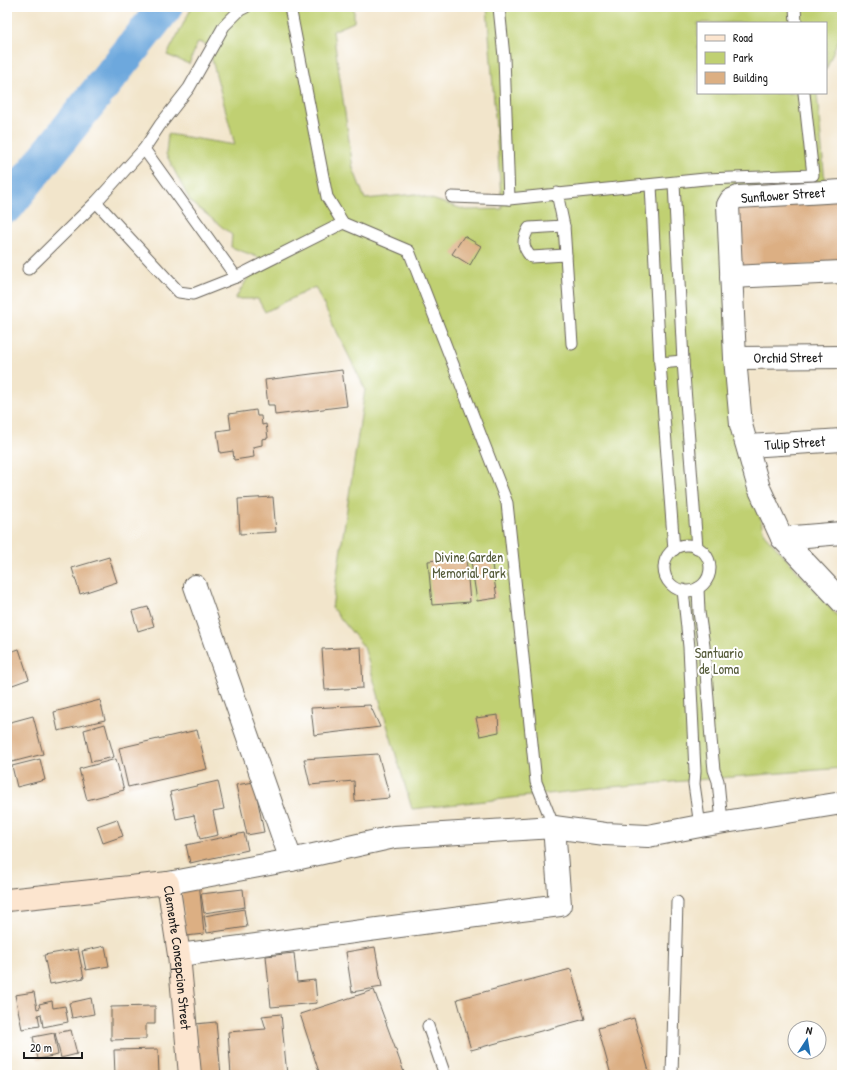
<svg xmlns="http://www.w3.org/2000/svg" width="849" height="1082" font-family="'Patrick Hand',sans-serif">
<style>
.green{fill:#c0d072;stroke:#6e7647}
.lines{fill:none;stroke-linecap:round;stroke-linejoin:round}
.river{stroke:#6da8dd;stroke-width:35}
.building{fill:#dcaf83}
.lane-casing{stroke:#676259;stroke-width:13}
.street-casing{stroke:#676259;stroke-width:24}
.secondary-casing{stroke:#676259;stroke-width:24}
.lane{stroke:#fff;stroke-width:11}
.street{stroke:#fff;stroke-width:22}
.secondary{stroke:#fce5cf;stroke-width:22}
.labels{text-anchor:middle;stroke-width:4;stroke-linejoin:round;paint-order:stroke}
.street-label{font-size:14px;fill:#1c1c1c;stroke:#fff}
.park-label{font-size:14px;fill:#555b3a;stroke:#fff}
</style>
<rect width="100%" height="100%" fill="#fff"/>
<filter id="ink" filterUnits="userSpaceOnUse"><feTurbulence type="fractalNoise" baseFrequency=".025" numOctaves="2"/><feDisplacementMap in="SourceGraphic" scale="8" xChannelSelector="R" yChannelSelector="G"/><feConvolveMatrix kernelMatrix="1 2 1 2 8 2 1 2 1" color-interpolation-filters="sRGB"/></filter>
<filter id="wash" filterUnits="userSpaceOnUse"><feTurbulence type="fractalNoise" baseFrequency=".012" numOctaves="4" result="noise"/><feDisplacementMap in="SourceGraphic" scale="16" xChannelSelector="R" yChannelSelector="G"/><feGaussianBlur stdDeviation="0.9" result="paint"/><feColorMatrix in="noise" values="0 0 0 0 0 0 0 0 0 0 0 0 0 0 0 0 0 1.4 0 .05"/><feComposite in="paint" operator="in"/></filter>
<g filter="url(#wash)">
<rect width="100%" height="100%" fill="#f2e5cb"/>
<!-- green -->
<path class="green" d="M192,7h162v15l-21,9 20,137 12,31 51,-5 50,16 36,-1 -15,-202h355v23l-16,40v-47h-128v70h119l8,90 -102,8 13,224 28,119 78,87v147l-231,19 -199,22 -48,-162 -32,-39 33,-219 -50,-102 -50,25 -7,-13h-23l25,-41 -29,-11 1,-12 -42,-34 -24,-47 2,-20 67,11 -27,-100 -10,-3 -9,22 -22,-9z"/>
<g class="lines">
<!-- river -->
<path class="river" d="M7,206l158,-199"/>
</g>
<g id="blocks">
<!-- building -->
<g class="building">
<path d="M842,198v65l-103,6 -3,-65z"/>
<path d="M464,236l17,10 -11,19 -18,-11z"/>
<path d="M342,370l5,36 -72,9 -1,-10h-6l-3,-25z"/>
<path d="M256,410l1,6h4l1,9 4,-1 2,14 -6,1v6l-9,2 1,10 -20,3 -1,-9 -13,2 -3,-22 14,-2 -2,-15z"/>
<path d="M273,497l3,35 -36,2 -2,-35z"/>
<path d="M109,557l8,25 -37,12 -8,-26z"/>
<path d="M466,557l4,45 -38,3 -4,-44z"/>
<path d="M491,558l6,40 -20,3 -6,-40z"/>
<path d="M148,607l6,19 -16,5 -6,-20z"/>
<path d="M361,647l2,41 -38,2 -3,-41z"/>
<path d="M19,649l10,30 -22,8v-34z"/>
<path d="M100,700l5,20 -47,11 -4,-19z"/>
<path d="M370,705l10,22 -66,8 -3,-27z"/>
<path d="M498,715l1,17 -19,4 -4,-18z"/>
<path d="M33,716l10,38 -31,8 -5,-20v-19z"/>
<path d="M105,724l9,33 -23,5 -7,-32z"/>
<path d="M197,730l10,39 -79,18 -9,-39z"/>
<path d="M378,754l12,44 -35,3 -1,-20 -44,4 -6,-26z"/>
<path d="M40,759l5,21 -28,7 -5,-21z"/>
<path d="M116,759l8,31 -37,10 -8,-31z"/>
<path d="M218,781l6,28 -11,2 5,24 -18,4 -6,-24 -18,4 -6,-27z"/>
<path d="M254,782l10,50 -17,3 -11,-50z"/>
<path d="M117,819l6,17 -20,7 -6,-17z"/>
<path d="M244,833l4,17 -58,13 -4,-18z"/>
<path d="M199,881l5,53 -18,2 -6,-53z"/>
<path d="M243,889l2,18 -41,6 -3,-19z"/>
<path d="M244,909l3,18 -40,6 -3,-17z"/>
<path d="M105,946l4,20 -23,4 -4,-19z"/>
<path d="M375,947l7,40 -30,5 -6,-40z"/>
<path d="M78,949l6,29 -34,6 -6,-29z"/>
<path d="M294,953l3,29 18,-2 2,23 -46,4 -5,-51z"/>
<path d="M571,969l14,50 -114,31 -14,-51z"/>
<path d="M374,990l31,85h-85l-20,-61z"/>
<path d="M34,992l3,17 3,-1 -1,-4 13,-3 1,7 12,-2 3,16 -25,5 -2,-13 -3,1 2,11 -18,3 -7,-34z"/>
<path d="M91,998l3,16 -22,4 -3,-15z"/>
<path d="M155,1006v18h-9v15l-35,1v-33z"/>
<path d="M281,1014l6,61h-56l-3,-43 38,-3 -4,-13z"/>
<path d="M634,1018l16,57h-39l-13,-47z"/>
<path d="M216,1022l5,53h-21l-5,-51z"/>
<path d="M71,1030l6,24 -16,4 -6,-25z"/>
<path d="M54,1033l4,22 -20,4 -5,-22z"/>
<path d="M158,1049l1,26h-44l-1,-25z"/>
</g>
</g>
</g>
<g filter="url(#ink)">
<use href="#blocks" fill-opacity="0" stroke="#676259" stroke-width="1"/>
<g class="lines">
<!-- lane casing -->
<g class="lane-casing">
<g id="lane">
<path d="M290,7l37,190 16,26 66,28 98,252 29,279 18,45"/>
<path d="M499,7l5,50 5,142"/>
<path d="M795,7l1,16"/>
<path d="M144,149l92,128"/>
<path d="M674,183l9,178 14,187"/>
<path d="M651,185l9,178 14,187"/>
<path d="M557,193l7,33 8,118"/>
<path d="M452,197l57,2 196,-20 108,-4 -9,-82"/>
<path d="M96,202l83,90 14,2 43,-17 107,-54"/>
<path d="M564,226l-35,2c-7,12 -7,19 2,29l35,-2"/>
<path d="M28,269l68,-67 48,-53 16,-24 29,-37 35,-62 16,-16 6,-3"/>
<path d="M660,363l23,-2"/>
<circle cx="687" cy="568" r="23"/>
<path d="M698,588l1,24 5,34 7,93 3,31 4,11 4,41"/>
<path d="M683,590l6,57 6,124 -1,13 6,42"/>
<path d="M428,1026l17,49"/>
<path d="M672,1075l5,-173"/>
</g>
</g>
<!-- street casing -->
<g class="street-casing">
<g id="street">
<path d="M842,191l-104,6 -7,3 -3,5 7,153 6,67 18,63 23,50 60,64"/>
<path d="M731,277l111,-5"/>
<path id="s1" d="M735,358l107,-1"/>
<path id="s2" d="M748,446l94,-6"/>
<path d="M782,538l60,-5"/>
<path d="M195,586l96,274"/>
<path d="M168,883l123,-23 103,-23 160,-10 51,7 43,2 52,-10 142,-23"/>
<path d="M179,955l381,-50 -6,-78"/>
</g>
</g>
<!-- secondary casing -->
<g class="secondary-casing">
<g id="secondary">
<path id="s3" d="M7,900l161,-17 11,72 11,120"/>
</g>
</g>
<!-- lane -->
<use href="#lane" class="lane"/>
<!-- street -->
<use href="#street" class="street"/>
<!-- secondary -->
<use href="#secondary" class="secondary"/>
</g>
</g>
<g class="labels">
<!-- street labels -->
<g class="street-label">
<text transform="translate(783 195) rotate(-4)" y="5">Sunflower Street</text>
<text dy="5" stroke="none"><textPath href="#s1" startOffset="53">Orchid Street</textPath></text>
<text dy="5" stroke="none"><textPath href="#s2" startOffset="47">Tulip Street</textPath></text>
<text dy="5" stroke="none"><textPath href="#s3" startOffset="237">Clemente Concepcion Street</textPath></text>
</g>
<!-- park labels -->
<g class="park-label">
<text x="469" y="562">Divine Garden<tspan x="469" dy="16">Memorial Park</tspan></text>
<text x="719" y="658">Santuario<tspan x="719" dy="16">de Loma</tspan></text>
</g>
</g>
<!-- margin -->
<rect width="849" height="1082" fill="none" stroke="#fff" stroke-width="24"/>
<!-- legend -->
<rect x="697" y="22" width="130" height="72" fill="#ffffff" stroke="#a4a4a4"/>
<rect x="705" y="35" width="20" height="6" fill="#fce5cf" stroke="#a4a4a4"/>
<text x="733" y="42" font-size="12" fill="#1c1c1c">Road</text>
<rect x="705" y="52" width="20" height="12" fill="#c0d072" stroke="#a4a4a4"/>
<text x="733" y="62" font-size="12" fill="#1c1c1c">Park</text>
<rect x="705" y="72" width="20" height="12" fill="#dcaf83" stroke="#a4a4a4"/>
<text x="733" y="82" font-size="12" fill="#1c1c1c">Building</text>
<!-- north arrow -->
<g transform="translate(807 1040) rotate(12)"><circle r="19" fill="#ffffff" stroke="#a4a4a4"/>
<path d="M0-3L7 15L0 10L-7 15Z" fill="#1f6fb2"/>
<text y="-6" font-size="11" font-weight="bold" text-anchor="middle" fill="#1c1c1c">N</text>
</g>
<!-- scale -->
<path d="M24 1052v6h58v-6" fill="none" stroke="#1c1c1c" stroke-width="2"/>
<text x="30" y="1052" font-size="12" fill="#1c1c1c" stroke="#ffffff" stroke-width="3" paint-order="stroke">20 m</text>
</svg>
